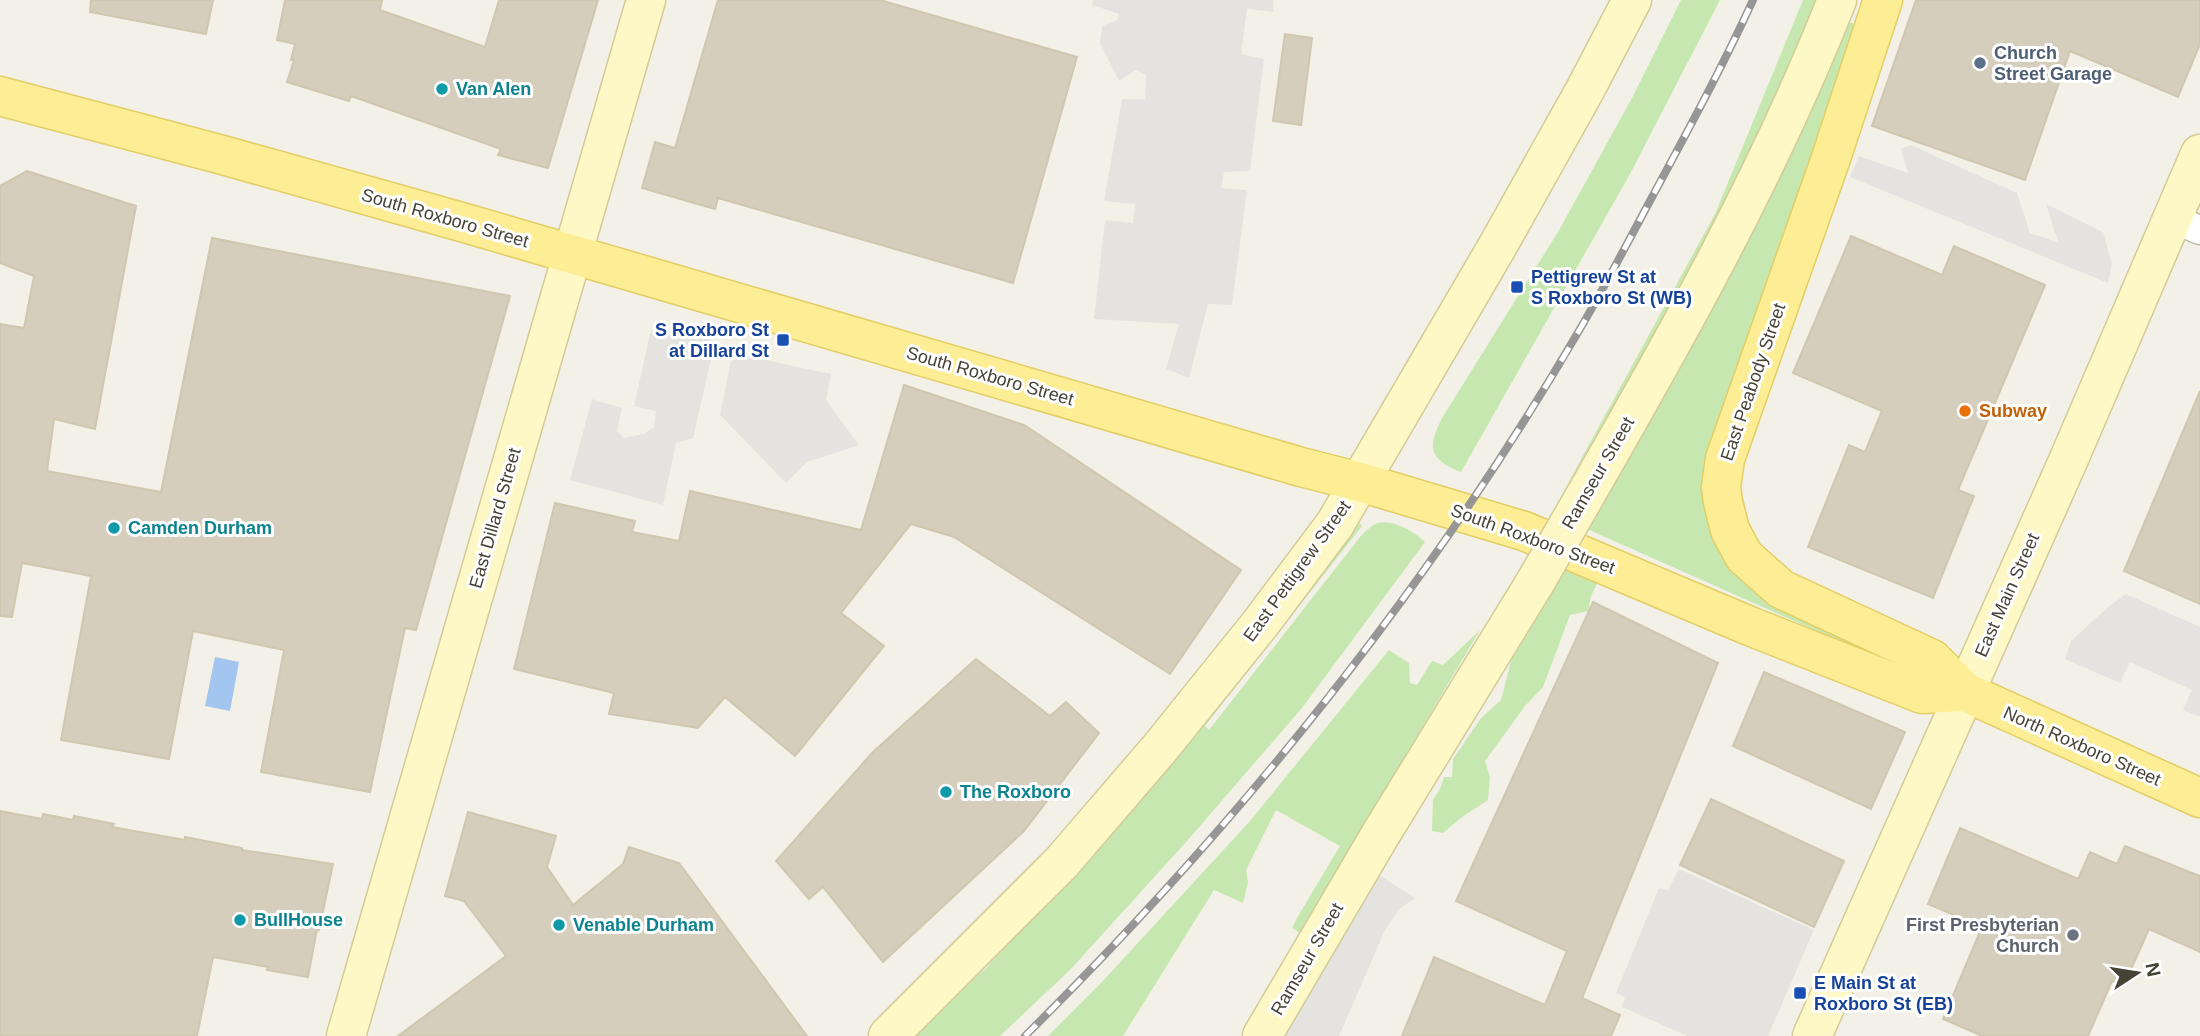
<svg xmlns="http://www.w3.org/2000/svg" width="2200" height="1036" font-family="Helvetica,sans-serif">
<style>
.green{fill:#c7e7b0}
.parking{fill:#e4e3df}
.water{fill:#a3c6f0}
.building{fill:#d5cebc;stroke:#cfc7af;stroke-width:2}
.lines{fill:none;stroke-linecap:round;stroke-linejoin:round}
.street-casing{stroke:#bfbaa9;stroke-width:31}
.secondary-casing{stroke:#d3cb97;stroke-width:41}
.primary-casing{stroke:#e3ce65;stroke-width:41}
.street{stroke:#fff;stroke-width:28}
.secondary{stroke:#fef8c6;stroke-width:38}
.primary{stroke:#fdee96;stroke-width:38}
.rail-casing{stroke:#969696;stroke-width:8}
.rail{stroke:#fff;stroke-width:5;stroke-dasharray:16;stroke-linecap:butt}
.secondary-bridge-casing{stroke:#d3cb97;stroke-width:41;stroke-linecap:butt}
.secondary-bridge{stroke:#fef8c6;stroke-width:38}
.service-dot{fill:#5c6f8a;stroke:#fff;stroke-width:2.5}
.culture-dot{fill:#0f9aa8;stroke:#fff;stroke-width:2.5}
.transit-dot{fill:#1a4fb4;stroke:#fff;stroke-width:2.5}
.food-dot{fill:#e8710a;stroke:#fff;stroke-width:2.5}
.worship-dot{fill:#6b7280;stroke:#fff;stroke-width:2.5}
.labels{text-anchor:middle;stroke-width:6;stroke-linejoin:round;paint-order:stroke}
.service-label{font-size:18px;font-weight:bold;fill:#4e5e75;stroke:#fff;text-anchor:start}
.culture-label{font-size:18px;font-weight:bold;fill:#0d838f;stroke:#fff;text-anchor:start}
.street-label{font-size:18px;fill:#464236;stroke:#fff}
.transit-label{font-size:18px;font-weight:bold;fill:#164399;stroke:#fff;text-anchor:start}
.food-label{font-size:18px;font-weight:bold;fill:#c56008;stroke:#fff;text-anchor:start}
.worship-label{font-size:18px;font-weight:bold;fill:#5b616d;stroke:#fff;text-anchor:end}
</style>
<rect width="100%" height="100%" fill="#f3f1e7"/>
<!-- green -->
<g class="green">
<path d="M1681,0h39l-90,174 -169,298c-32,-13 -34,-24 -19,-54l116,-186 74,-134z"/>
<path d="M1803,0h13l-49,116 -66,140 -139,238 153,-280z"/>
<path d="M1850,23h3l2,5 -96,283 -45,125 -11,36v27l6,25 14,32 21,27 23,16 147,72h-7l-320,-142z"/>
<path d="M1360,523l2,3 -157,200 4,4 151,-193c5,-5 11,-12 18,-14 15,-4 37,9 47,19l-123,166 -115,133 -117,129 -70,66h-87l74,-69 131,-142z"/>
<path d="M1564,569l33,14 -6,13 -3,15 -18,4 -27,72 -18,19 -40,55 5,16 -2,23 -26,17 -19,16 -11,-2 1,-31 7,-11 4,-12h8l1,-18 28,-41 20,-18 10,-39z"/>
<path d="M1480,630l-180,303 -8,-5 5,-10 43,-72 -64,-36 -30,60 2,12 -5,21 -29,-13 -91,146h-75l53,-53 149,-162 139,-171 20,13 1,20 7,2 15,-24 11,4z"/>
</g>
<!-- parking -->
<g class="parking">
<path d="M1093,0h180l1,12 -27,-3 -6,45 23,5 -14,112 -26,1 -3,16 26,2 -15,115 -24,-1 -19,74 -23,-9 13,-45 -85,-5 11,-99 28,3 2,-19 -31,-3 18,-102h23l1,-24 -10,-5 -17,11 -19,-38 2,-17 15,-6 2,-6 -27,-9z"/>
<path d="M1911,145l106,48 13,40 28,9 -12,-38 57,28 9,32 -4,19 -258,-106 9,-21 49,17 -7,-24z"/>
<path d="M679,321l33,8 -2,15 4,2 -21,92 -17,5 -13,62 -93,-25 22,-81 30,9 -5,23 7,7 20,-4 10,-7 2,-16 -22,-5 17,-76 25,6z"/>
<path d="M747,356l84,18 -5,26 33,45 -52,17 -21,21 -66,-68 11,-54z"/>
<path d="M2126,594l74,33v90l-17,-7 9,-20 -62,-28 -10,21 -55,-24 6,-18 37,-34z"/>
<path d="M1679,869l135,61 -46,106h-81l-65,-29 3,-10 -9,-4 43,-105 9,2z"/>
<path d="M1379,875l36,23 -16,11 -14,21 -46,106h-58z"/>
</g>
<!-- water -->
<path class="water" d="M215,657l24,5 -9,49 -25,-5z"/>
<!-- building -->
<g class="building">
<path d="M91,0h122l-7,34 -116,-22z"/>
<path d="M285,0h97l-2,10 105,37 14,-47h99l-50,168 -50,-13 3,-6 -150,-53 -2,5 -62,-19 7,-22h-3l4,-16 -18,-4z"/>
<path d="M718,0h162l197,57 -64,226 -295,-85 -3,11 -73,-21 13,-46 20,6z"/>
<path d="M1916,0h284v44l-22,53 -108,-46 -45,129 -153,-54z"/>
<path d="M1285,34l27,4 -11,87 -28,-4z"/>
<path d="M27,171l109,35 -41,223 -41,-10 -7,52 114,21 51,-254 298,58 -94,334 -11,-2 -35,164 -109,-20 23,-122 -91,-19 -24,128 -108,-19 30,-164 -69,-13 -10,54 -12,-1v-292l24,4 10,-52 -34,-13v-77z"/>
<path d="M1851,236l91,39 12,-29 91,39 -87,205 16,6 -41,102 -125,-51 41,-102 16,7 17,-41 -89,-38z"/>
<path d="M904,385l120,40 217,145 -71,104 -216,-137 -43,-13 -70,89 43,33 -89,110 -70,-59 -27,31 -89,-14 5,-21 -100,-24 41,-166 80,18 -3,11 47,9 11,-50 171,39z"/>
<path d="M2200,391v213l-76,-33z"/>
<path d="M1593,602l125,61 -136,335 38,17 -9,21h-209l32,-79 111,48 22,-54 -111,-50z"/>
<path d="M976,659l74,57 16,-14 33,31 -75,98 -141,131 -60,-75 -14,12 -33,-38 97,-109z"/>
<path d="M1764,672l141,60 -34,77 -138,-63z"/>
<path d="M1711,799l133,62 -30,66 -134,-62z"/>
<path d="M0,811l42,8 1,-5 30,6 1,-4 40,8 -2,3 73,13v-3l57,11v2l91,14 -14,66 -2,-1 -9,48 -41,-7 1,-3 -55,-10 -16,79h-197z"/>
<path d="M468,812l88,24 -9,31 26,38 50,-41 6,-17 50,16 128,173h-409l108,-80 -42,-55 -19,-5z"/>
<path d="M1960,828l118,51 12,-27 27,12 8,-18 75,30v76l-51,-23 -25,56 -12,-4 -24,55h-106l-39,-17 39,-92 -54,-23z"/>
</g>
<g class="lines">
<!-- street casing -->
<g class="street-casing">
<path id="street" d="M2173,219l27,11"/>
</g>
<!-- secondary casing -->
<g class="secondary-casing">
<g id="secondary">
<path d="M1582,501c94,-163 186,-326 255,-501"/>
<path d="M346,1036l300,-1036"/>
<path d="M888,1036l174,-174 98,-114 100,-124 75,-100 162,-277 88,-157 47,-90"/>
<path d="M1262,1036l117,-199 157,-256"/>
<path d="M1812,1036l256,-575 132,-307"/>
</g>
</g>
<!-- primary casing -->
<g class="primary-casing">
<g id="primary">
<path d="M1883,0l-53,161 -105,298 -4,28 2,15 7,28 14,26 37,33 151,70 33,33 235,106"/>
<path d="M0,96l219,58 246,69 836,244 59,15 164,49 228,96 170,67 43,-2"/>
</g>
</g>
<!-- street -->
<use href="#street" class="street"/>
<!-- secondary -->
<use href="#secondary" class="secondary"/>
<!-- primary -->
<use href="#primary" class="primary"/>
<!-- rail casing -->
<g class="rail-casing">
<path id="rail" d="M1025,1036c213,-211 404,-448 555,-707 25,-43 48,-87 71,-130 35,-65 71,-131 102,-199"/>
</g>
<!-- rail -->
<use href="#rail" class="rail"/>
<!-- secondary-bridge casing -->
<g class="secondary-bridge-casing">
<path id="secondary-bridge" d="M1536,581l46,-80"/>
</g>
<!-- secondary-bridge -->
<use href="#secondary-bridge" class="secondary-bridge"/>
</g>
<!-- markers -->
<circle class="service-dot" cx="1980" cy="63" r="7"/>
<g class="culture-dot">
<circle cx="442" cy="89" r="7"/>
<circle cx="114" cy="528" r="7"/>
<circle cx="946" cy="792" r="7"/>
<circle cx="240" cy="920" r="7"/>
<circle cx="559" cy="925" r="7"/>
</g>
<g class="transit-dot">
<rect x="1510" y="280" width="14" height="14" rx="3.5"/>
<rect x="776" y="333" width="14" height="14" rx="3.5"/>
<rect x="1793" y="986" width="14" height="14" rx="3.5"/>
</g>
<circle class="food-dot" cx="1965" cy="411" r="7"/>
<circle class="worship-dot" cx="2073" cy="935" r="7"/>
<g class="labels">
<!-- service labels -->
<g class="service-label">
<text x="1994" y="59">Church<tspan x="1994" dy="21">Street Garage</tspan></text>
</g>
<!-- culture labels -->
<g class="culture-label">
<text x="456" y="95">Van Alen</text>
<text x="128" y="534">Camden Durham</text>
<text x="960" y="798">The Roxboro</text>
<text x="254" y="926">BullHouse</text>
<text x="573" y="931">Venable Durham</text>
</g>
<!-- street labels -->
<g class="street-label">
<text transform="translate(445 218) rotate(16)" y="6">South Roxboro Street</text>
<text transform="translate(990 376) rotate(16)" y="6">South Roxboro Street</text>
<text transform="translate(1753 382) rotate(-71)" y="6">East Peabody Street</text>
<text transform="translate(1598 473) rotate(-60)" y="6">Ramseur Street</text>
<text transform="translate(495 518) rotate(-74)" y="6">East Dillard Street</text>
<text transform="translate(1533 539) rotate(20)" y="6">South Roxboro Street</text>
<text transform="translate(1297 571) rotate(-54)" y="6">East Pettigrew Street</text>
<text transform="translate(2007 595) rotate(-66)" y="6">East Main Street</text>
<text transform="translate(2082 746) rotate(24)" y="6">North Roxboro Street</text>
<text transform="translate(1307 959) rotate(-60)" y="6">Ramseur Street</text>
</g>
<!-- transit labels -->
<g class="transit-label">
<text x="1531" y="283">Pettigrew St at<tspan x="1531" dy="21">S Roxboro St (WB)</tspan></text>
<text x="769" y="336" text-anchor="end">S Roxboro St<tspan x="769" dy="21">at Dillard St</tspan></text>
<text x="1814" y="989">E Main St at<tspan x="1814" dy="21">Roxboro St (EB)</tspan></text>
</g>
<!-- food labels -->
<g class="food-label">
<text x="1979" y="417">Subway</text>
</g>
<!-- worship labels -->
<g class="worship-label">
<text x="2059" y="931">First Presbyterian<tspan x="2059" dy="21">Church</tspan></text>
</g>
</g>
<!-- north arrow -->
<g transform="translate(2137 973) rotate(78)" stroke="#ffffff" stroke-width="5" paint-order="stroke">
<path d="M0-5L12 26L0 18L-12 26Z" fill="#464236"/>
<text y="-10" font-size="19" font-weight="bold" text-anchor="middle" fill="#464236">N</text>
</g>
</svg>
